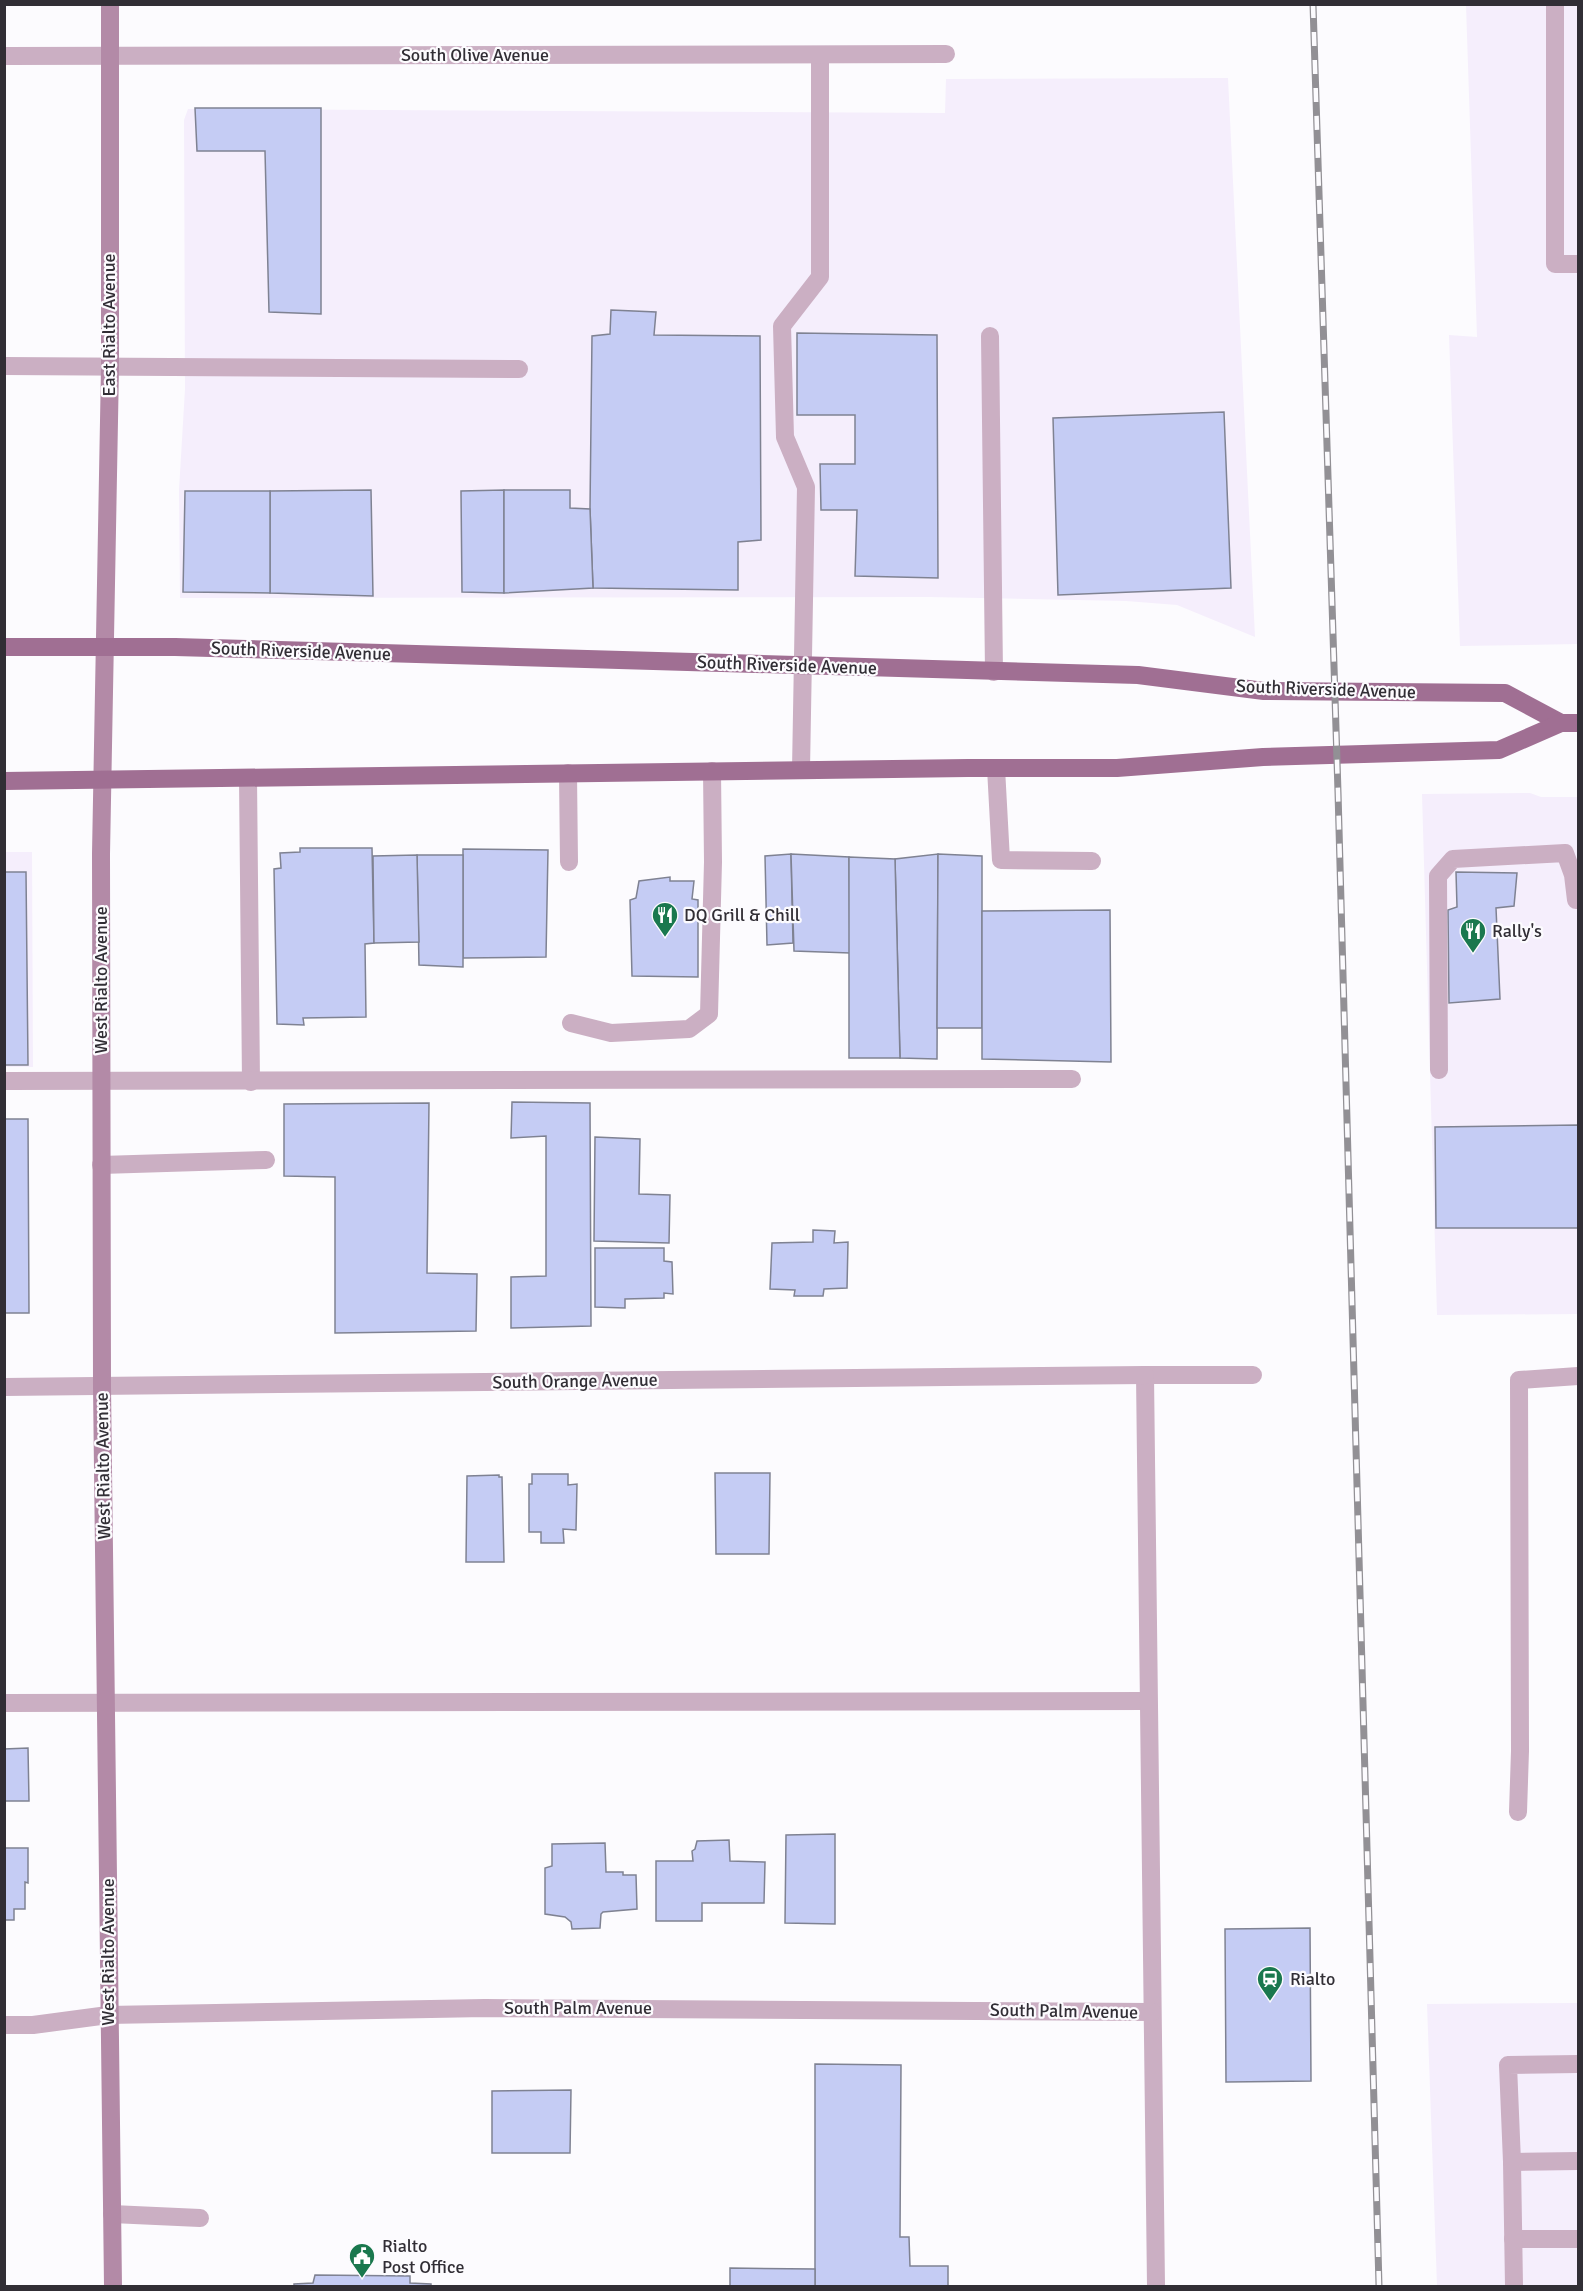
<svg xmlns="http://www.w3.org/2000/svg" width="1583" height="2291" font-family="Signika,sans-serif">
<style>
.built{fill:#f5eefc}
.building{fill:#c5ccf4;stroke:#7f8292;stroke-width:1.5}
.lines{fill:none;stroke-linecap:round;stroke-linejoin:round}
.lane{stroke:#cbafc3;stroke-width:18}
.street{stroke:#cbafc3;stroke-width:18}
.secondary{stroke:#b38aa7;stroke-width:18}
.primary{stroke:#a06f93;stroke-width:18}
.rail-casing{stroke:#929095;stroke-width:7}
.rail{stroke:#fcfbfe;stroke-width:4.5;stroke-dasharray:14;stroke-linecap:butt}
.labels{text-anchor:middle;stroke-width:4.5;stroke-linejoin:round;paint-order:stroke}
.street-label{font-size:18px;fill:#312e35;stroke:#fcfbfe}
.poi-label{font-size:18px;fill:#312e35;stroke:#fcfbfe;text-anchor:start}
</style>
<rect width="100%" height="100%" fill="#fcfbfe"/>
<!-- built -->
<g class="built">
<path d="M1466,5h112v639l-118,2 -11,-311 28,2z"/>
<path d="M1228,78l27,559 -78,-32 -51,-4 -197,-4 -749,1 -1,-108 6,-101 -1,-269 4,-11 757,4 1,-34z"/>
<path d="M1530,793l11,4h37v517l-141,1 -15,-521z"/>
<path d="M4,852h28l1,215h-28z"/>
<path d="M1578,2003v283h-141l-10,-282z"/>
</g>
<!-- building -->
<g class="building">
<path d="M195,108h126v206l-52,-2 -4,-161h-68z"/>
<path d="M611,310l45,2 -2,23 106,1 1,204 -23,2v48l-145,-2 -3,-79 2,-173 18,-2z"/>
<path d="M797,333l140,2 1,243 -83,-2 2,-66h-36l-1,-46h35v-49h-58z"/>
<path d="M1224,412l7,176 -173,7 -5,-177z"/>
<path d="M371,490l2,106 -103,-3v-102z"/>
<path d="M504,490v103l-42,-1 -1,-101z"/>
<path d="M504,490h66v18l20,1 3,79 -89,5z"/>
<path d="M185,491h85v102l-87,-1z"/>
<path d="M300,848h72l2,95 -9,1 1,73 -63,1 1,7 -27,-1 -3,-155 7,-1 -1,-15 20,-1z"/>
<path d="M463,849l85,1 -2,107 -83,1z"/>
<path d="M791,854l2,89 -26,2 -2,-89z"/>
<path d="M791,854l58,3 1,96 -56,-2z"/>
<path d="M938,854l-1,205 -37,-1 -5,-199z"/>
<path d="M938,854l44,2v172h-45z"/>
<path d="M417,855h46v112l-44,-2z"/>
<path d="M417,855l2,87 -45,1 -1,-87z"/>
<path d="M849,857l46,2 5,199h-51z"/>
<path d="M4,872h22l2,193h-24z"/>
<path d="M1456,872l61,1 -3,33 -18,2 4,91 -51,4 -1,-93 9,-3z"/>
<path d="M670,877v4h24l-2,18 6,1v77l-66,-1 -2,-76 6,-2 3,-17z"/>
<path d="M1110,910l1,152 -129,-3v-148z"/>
<path d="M512,1102l78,1 1,223 -80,2v-51l35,-1v-140l-35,2z"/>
<path d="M429,1103l-2,170 50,1 -1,57 -141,2v-156l-51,-1v-72z"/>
<path d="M4,1119h24l1,194h-25z"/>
<path d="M1578,1125v103h-142l-1,-101z"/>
<path d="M595,1137l45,2 -1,55 31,1 -1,48 -75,-2z"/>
<path d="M813,1230l22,1 -1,12 14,-1 -1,46 -23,1 -1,7h-29l1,-6 -25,-1 2,-46 41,-1z"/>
<path d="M595,1248h69v13l8,1 1,32 -9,-1v5l-39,1v9l-30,-1z"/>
<path d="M715,1473h55l-1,81h-53z"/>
<path d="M532,1474h36v11l9,-1 -1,46 -13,-1 1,14h-23v-11h-12v-48h3z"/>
<path d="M499,1475v2h3l2,85h-38l1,-86z"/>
<path d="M28,1748l1,53h-25v-52z"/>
<path d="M835,1834v90l-50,-1 1,-88z"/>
<path d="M729,1840l1,21 35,1 -1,41h-62v18h-46v-60h37l-1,-10 3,-2 2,-8z"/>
<path d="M605,1843l1,29h17v3h13l1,34 -34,3 -2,2 -1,14 -28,1 -1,-7 -6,-5 -20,-3v-46l7,-2v-22z"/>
<path d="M4,1848h24v35l-3,-1v27h-11v11h-10z"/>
<path d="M1310,1928l1,153 -85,1 -1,-153z"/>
<path d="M815,2064l86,1 -1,172h9l1,29h38v20h-133z"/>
<path d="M571,2090l-1,63h-78v-62z"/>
<path d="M730,2268l85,1v17h-85z"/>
<path d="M315,2275l95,1v7l21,1v2h-137v-2l19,-1z"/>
</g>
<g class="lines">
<!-- lane -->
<g class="lane">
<path d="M1555,4v260h23"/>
<path d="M990,336l4,336"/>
<path d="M4,366l515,3"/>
<path d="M996,768l5,92 91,1"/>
<path d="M801,770l5,-283 -21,-50 -3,-111 38,-49v-222"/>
<path d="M568,773l1,89"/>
<path d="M248,778l3,304"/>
<path d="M571,1023l40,10 78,-4 20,-15 4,-152 -1,-91"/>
<path d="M1439,1070l-1,-194 15,-17 112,-6 8,22 3,25h2"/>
<path d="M4,1081l1068,-2"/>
<path d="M101,1165l165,-5"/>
<path d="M4,1703l1144,-2"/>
<path d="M1518,1812l2,-61 -1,-371 59,-4"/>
<path d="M1512,2162l66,-1"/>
<path d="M112,2214l88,4"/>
<path d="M1513,2239h65"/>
<path d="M1156,2286l-11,-911h108"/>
<path d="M1514,2286l-2,-124 -4,-97 70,-1"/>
</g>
<!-- street -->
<g class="street">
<path d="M4,56l942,-2"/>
<path d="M4,1387l1141,-12"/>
<path d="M4,2025h29l75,-10 377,-7 667,4"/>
</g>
<!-- secondary -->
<path class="secondary" d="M110,4v363l-9,487 1,533 11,899"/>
<!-- primary -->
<g class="primary">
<path d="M4,647h171l963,28 126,16 241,2 56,30"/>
<path d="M4,781l964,-13h149l146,-11 236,-7 62,-27h17"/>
</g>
<!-- rail casing -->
<g class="rail-casing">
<path id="rail" d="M1313,4l25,788 41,1494"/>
</g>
<!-- rail -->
<use href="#rail" class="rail"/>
</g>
<!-- icons -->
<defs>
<g id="restaurant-pin" transform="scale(1.35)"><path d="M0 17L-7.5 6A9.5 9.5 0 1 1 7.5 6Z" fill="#1a784e" stroke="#fcfbfe"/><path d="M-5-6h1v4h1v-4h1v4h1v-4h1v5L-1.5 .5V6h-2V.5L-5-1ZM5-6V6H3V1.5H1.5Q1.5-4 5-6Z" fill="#fff"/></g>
<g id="station-pin" transform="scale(1.35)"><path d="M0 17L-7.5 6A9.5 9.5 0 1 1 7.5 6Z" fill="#1a784e" stroke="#fcfbfe"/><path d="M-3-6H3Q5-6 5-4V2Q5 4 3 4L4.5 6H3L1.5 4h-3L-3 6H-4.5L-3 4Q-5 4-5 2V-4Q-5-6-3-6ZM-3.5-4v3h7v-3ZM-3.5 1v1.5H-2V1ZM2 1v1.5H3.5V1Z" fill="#fff"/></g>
<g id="civic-pin" transform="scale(1.35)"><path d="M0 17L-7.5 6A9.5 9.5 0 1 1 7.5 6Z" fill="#1a784e" stroke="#fcfbfe"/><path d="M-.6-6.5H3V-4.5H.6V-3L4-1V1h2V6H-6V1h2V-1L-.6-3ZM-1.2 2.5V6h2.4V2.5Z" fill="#fff"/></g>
</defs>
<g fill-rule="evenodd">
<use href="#restaurant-pin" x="665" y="915"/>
<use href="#restaurant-pin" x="1473" y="931"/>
<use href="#station-pin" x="1270" y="1979"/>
<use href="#civic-pin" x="362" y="2256"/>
</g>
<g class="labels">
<!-- street labels -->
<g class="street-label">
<text x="475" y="61">South Olive Avenue</text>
<text transform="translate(109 325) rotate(-90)" y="6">East Rialto Avenue</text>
<text transform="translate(301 651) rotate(2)" y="6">South Riverside Avenue</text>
<text transform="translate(787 665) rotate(2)" y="6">South Riverside Avenue</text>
<text transform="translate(1326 689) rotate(2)" y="6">South Riverside Avenue</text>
<text transform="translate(101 980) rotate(-90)" y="6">West Rialto Avenue</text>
<text transform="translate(575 1381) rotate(-1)" y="6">South Orange Avenue</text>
<text transform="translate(103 1466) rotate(-91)" y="6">West Rialto Avenue</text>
<text transform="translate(108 1952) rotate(-90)" y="6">West Rialto Avenue</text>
<text x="578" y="2014">South Palm Avenue</text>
<text transform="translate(1064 2011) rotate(1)" y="6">South Palm Avenue</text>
</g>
<!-- poi labels -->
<g class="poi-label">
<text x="684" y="921">DQ Grill &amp; Chill</text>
<text x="1492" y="937">Rally's</text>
<text x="1290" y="1985">Rialto</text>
<text x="382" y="2252">Rialto<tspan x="382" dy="21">Post Office</tspan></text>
</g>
</g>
<!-- border -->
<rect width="1583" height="2291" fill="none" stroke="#312e35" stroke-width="12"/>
</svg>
